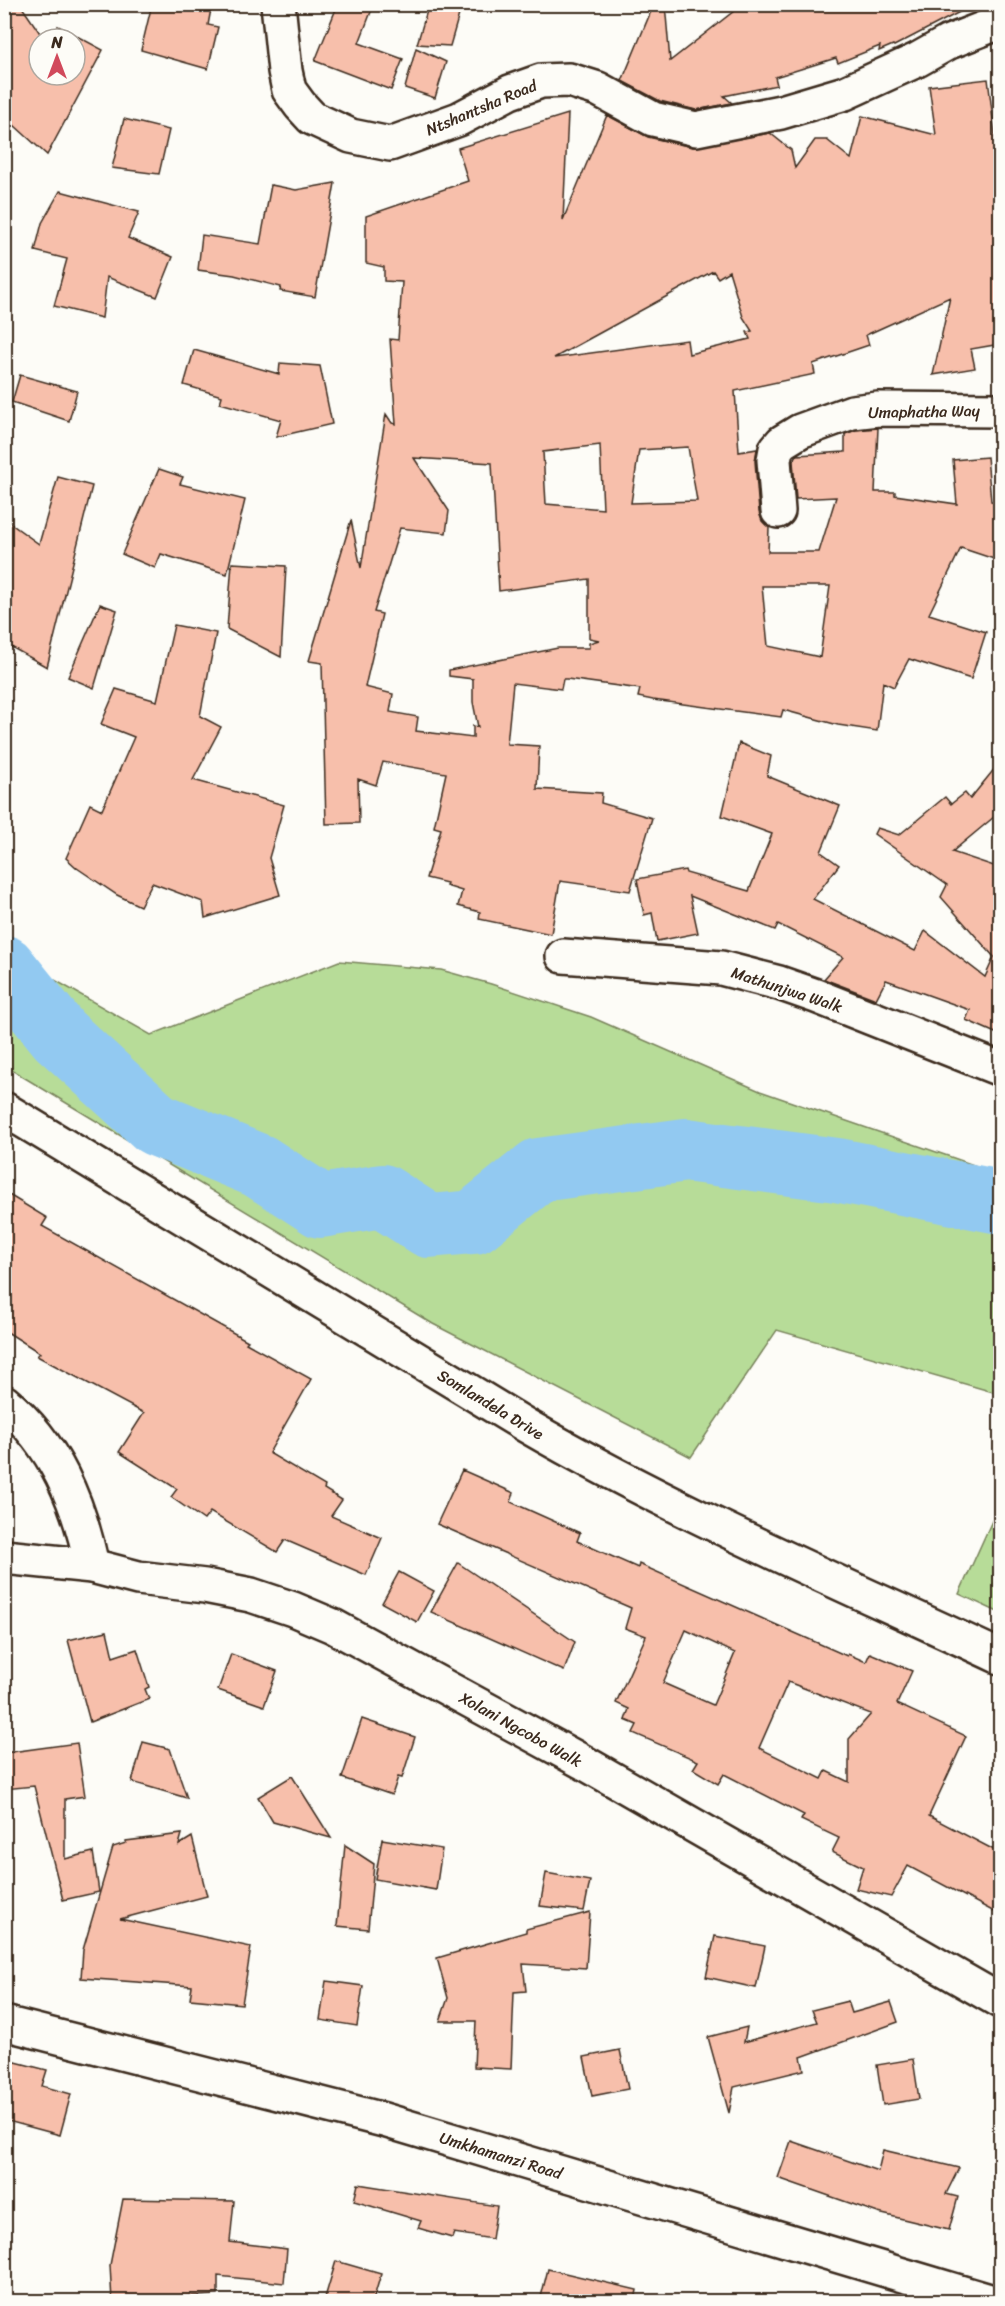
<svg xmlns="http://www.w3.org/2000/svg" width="1005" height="2306" font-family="Sriracha,sans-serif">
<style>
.green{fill:#b7dc98;stroke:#79835b;stroke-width:1.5}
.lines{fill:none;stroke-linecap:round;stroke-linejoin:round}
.river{stroke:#92c9f1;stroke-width:64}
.building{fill:#f7bfab;stroke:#3b2a1e;stroke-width:1.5;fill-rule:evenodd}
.minor-casing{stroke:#3b2a1e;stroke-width:38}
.minor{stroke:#fdfcf7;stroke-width:33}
.labels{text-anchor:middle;stroke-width:6;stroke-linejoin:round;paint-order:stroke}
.street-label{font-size:16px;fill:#3b2a1e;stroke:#fdfcf7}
</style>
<rect width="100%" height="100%" fill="#fdfcf7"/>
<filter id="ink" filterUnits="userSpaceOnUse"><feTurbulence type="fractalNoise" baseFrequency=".0167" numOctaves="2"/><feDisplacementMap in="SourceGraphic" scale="12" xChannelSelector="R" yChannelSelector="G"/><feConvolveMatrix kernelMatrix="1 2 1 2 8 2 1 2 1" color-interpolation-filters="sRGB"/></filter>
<g filter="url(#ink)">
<!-- green -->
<g class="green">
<path d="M4,951l147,84 188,-74 102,9 50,14 100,33 169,74 240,83v220l-223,-64 -86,127 -258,-133 -428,-258z"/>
<path d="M1000,1503v110l-41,-19z"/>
</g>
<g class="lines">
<!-- river -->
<path class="river" d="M4,967l55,68 97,89 103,42 62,40 61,-10 47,30 45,-4 65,-52 147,-20 151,20 163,32"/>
</g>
<!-- building -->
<g class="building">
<path d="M4,4h16l24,35h-5v36h36v-36h-18l1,-13 45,24 -56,105 -43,-39z"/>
<path d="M152,4h60l-4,21 10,2 -10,42 -67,-19z"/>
<path d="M338,4h36l-15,39 44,16 -12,31 -76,-29z"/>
<path d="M429,4h33l-12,42 -33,-2z"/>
<path d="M654,4h11l5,57 73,-57h232l-81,42 -1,-1 -14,6 1,-5 -42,17 -2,-5 -61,19 2,8 -53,11 8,7 -36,7 -36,-9 -38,-20z"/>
<path d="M416,48l30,14 -11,36 -30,-10z"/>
<path d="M988,79l12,97v168l-29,5 4,19 -42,7 17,-78 -84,38 3,10 -56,19 2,10 -80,17 4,61 18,-3 -2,12 4,51 3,9 7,7 -1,24h51l17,-55 -40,2 -3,-38 4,-6 48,-3v-18l11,-4 22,-2 -3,64h20v3l62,9 -4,-44 34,-3 4,44 9,1v59l-39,-13 -32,66 57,18 -15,47 -62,-20 -15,28 -11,-5 -6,49 -39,-6 -55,-15 -2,7 -128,-17 -15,-3 2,-8 -73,-10h-4l-2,10 -48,-6 -6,61 32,2 -2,43 65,4 -1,10 51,15 -22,73 -70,-10 -9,53 -72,-15 1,-7 -22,-6 4,-15 -16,-5 1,-3 -21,-5 15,-49 -7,-2 12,-54 -63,-11 -7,23 -18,-6 1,44 -33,1 -4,-161 -13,-2 42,-141 10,48 25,-154 6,9 4,1 -6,-85 8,1 4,-58 -18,-1v-14l-18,-4v-47l102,-35 -10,-33 110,-34 -5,106 44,-105 41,22 44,10 78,-14 21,17 4,18 20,-28h12l24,19 11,-43 74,19 -7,-49zM713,271l5,7 11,-7 14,46 9,14 -5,1 3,7 -61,15 -2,-14 -133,18zM600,445l3,64 -57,-5 -3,-52zM688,447l9,54 -66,2 8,-53zM414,458l78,5 7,128 90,-12v59l10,2 -10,3v5h-31l-109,22v6l24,3v23l5,25 -5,-1v12l-57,-7 2,-14 -28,-5 3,-18 -28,-7 17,-73 -8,-2 26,-84 46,5 3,-22zM762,586h68l-10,71 -52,-11z"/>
<path d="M124,119l45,11 -10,44 -47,-6z"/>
<path d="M335,183l-20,114 -35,-6 1,-4 -47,-12 -36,-5 4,-35 58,9 11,-59 25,5z"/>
<path d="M60,191l79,21 -11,26 45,19 -16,40 -50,-20 -5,41 -48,-12 13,-47 -32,-8 7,-28z"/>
<path d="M194,350l85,24 1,-11 40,3 12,58 -56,13 5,-17 -61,-17 2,-7 -38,-11z"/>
<path d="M20,375l57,16 -8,30 -57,-19z"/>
<path d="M159,469l24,8 -3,7 65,16 -18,74 -66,-20 -6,14 -33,-14z"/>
<path d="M58,477l34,9 -45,181 -43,-24v-124l35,25z"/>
<path d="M232,563l54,3 -5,91 -54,-28z"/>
<path d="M100,604l17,6 -23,78 -26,-11z"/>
<path d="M174,625l42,8 -16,83 21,11 -28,53 91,25 -15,53 11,37 -75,23 -2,-16 -51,-19 -12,23 -23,-11 -40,-27 -11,-10 24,-54 12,6 32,-73 -33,-13 15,-35 41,12z"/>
<path d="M739,743l32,13 -4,20 73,30 -19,46 18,13 -26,34 102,52 10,-20 60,46 9,-20 -53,-60 6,-12 -73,-51 3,-6 22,7 46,-38 6,7 14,-11 5,6 30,-37v50l-48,40 48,16v167l-34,-15 4,-10 -84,-30 -10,19 -52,-20 19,-22 -65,-33 -3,6 -85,-34 8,37 -41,8 -5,-28 -8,2 -7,-36 48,-9 1,3 63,18 23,-57 -50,-18z"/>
<path d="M4,1192l43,26 -5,8 206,115 -2,2 65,36 -42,74 56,33 -1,3 18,11 -11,16 51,22 -16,37 -81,-35 -8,12 -67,-40 -6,8 -33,-23 6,-8 -58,-37 25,-39 -107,-57 3,-3 -36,-23z"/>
<path d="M462,1470l52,23 -3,9 69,31 -3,8 61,27 1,-4 208,92 1,-2 18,8 4,-9 42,18 -15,33 69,32 -37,80 71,37v62l-92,-49 -17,31 -35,-8 7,-22 -31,-15 7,-14 -38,-18 3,-5 -80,-41 -6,10 -25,-15 5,-8 -65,-28 4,-8 -12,-5 4,-11 -13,-6 30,-67 -21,-8 6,-20 -194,-84zM686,1630l49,23 -22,52 -50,-22zM788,1682l83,32 -22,25v43l-23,-11 -4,8 -63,-31z"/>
<path d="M458,1563l117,79 -11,29 -133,-59z"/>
<path d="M399,1572l35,19 -17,31 -35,-19z"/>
<path d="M107,1631l6,26 24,-8 12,38 -4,2 4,10 -59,23 -22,-82z"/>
<path d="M231,1654l46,17 -13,35 -46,-16z"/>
<path d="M362,1719l53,18 -13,41 -4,-1 -6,18 -50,-17z"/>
<path d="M143,1742l27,7 17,49 -55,-16z"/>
<path d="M77,1743l8,53 -20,3v60l28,-7 6,40 -36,8 -29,-114 -30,3v-36z"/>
<path d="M292,1776l39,62 -58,-16 -15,-25z"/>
<path d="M182,1834l-3,11 13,-8 15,59 -87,23 131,28 -9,57 -52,-5 2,-13 -111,-8 2,-28 30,-103 13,-4v-2z"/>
<path d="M382,1839l60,10 -6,41 -61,-11z"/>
<path d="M345,1845l29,19 -6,65 -31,-3z"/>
<path d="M546,1873l44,8 -6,30 -44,-5z"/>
<path d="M590,1912l-4,56 -63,-4 3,27 -12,1 -3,77 -37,-2 2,-46h-36l8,-23 -11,-40 89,-26v-3z"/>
<path d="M715,1936l50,10 -9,42 -50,-11z"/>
<path d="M326,1981l37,5 -6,40 -37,-6z"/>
<path d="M848,2001l4,12 39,-11 7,20 -97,35 3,13 -70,17 -5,26 -21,-76 39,-10 -3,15 73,-20 -5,-12z"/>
<path d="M620,2050l8,39 -36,7 -8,-39z"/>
<path d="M4,2059l43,11 -5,16 29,8 -11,41 -56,-15z"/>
<path d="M913,2059l6,40 -36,6 -6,-40z"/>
<path d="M791,2141l87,30 5,-21 76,18 -13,26 12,3 -9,33 -71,-17 -100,-35z"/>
<path d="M358,2184l139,22 -5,33 -38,-6 -2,5 -34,-10 3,-7 -67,-20z"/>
<path d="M123,2199l111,2 -4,41 57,7 -3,34 -66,-7v19l-65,3v3h-41l-2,-36z"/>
<path d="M336,2261l45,13 -8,27h-49z"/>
<path d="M548,2269l89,21 -2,11h-95z"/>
</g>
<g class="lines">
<!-- minor casing -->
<g class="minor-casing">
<g id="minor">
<path d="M278,4l7,67 4,19 11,15 12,13 39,18 39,8 69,-25 51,-27 31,-11 28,-1 29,9 55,30 43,10 85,-17 64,-19 72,-33 32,-18 51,-20"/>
<path d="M778,511l-4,-51 2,-11 6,-7 18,-11 52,-19 26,-3 122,1"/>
<path d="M563,956l158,12 58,15 37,13 184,73"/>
<path d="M4,1109l523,317c152,88 315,157 473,231"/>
<path d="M4,1402c51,42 75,101 88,164"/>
<path d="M4,1557l88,9 46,12 67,8 46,9 42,14 40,17 250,136 417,239"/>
<path d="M4,2023l380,97 609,182"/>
</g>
</g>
<!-- minor -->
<use href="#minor" class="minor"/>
</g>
</g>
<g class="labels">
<!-- street labels -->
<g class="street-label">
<text transform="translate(481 107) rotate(-23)" y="6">Ntshantsha Road</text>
<text transform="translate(924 411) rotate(-1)" y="6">Umaphatha Way</text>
<text transform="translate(787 989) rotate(18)" y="6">Mathunjwa Walk</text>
<text transform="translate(491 1404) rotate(31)" y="6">Somlandela Drive</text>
<text transform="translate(521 1729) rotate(29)" y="6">Xolani Ngcobo Walk</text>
<text transform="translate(501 2155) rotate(17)" y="6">Umkhamanzi Road</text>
</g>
</g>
<!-- margin -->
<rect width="1005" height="2306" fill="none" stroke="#fdfcf7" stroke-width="24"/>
<rect x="12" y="12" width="981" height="2282" fill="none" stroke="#3b2a1e" stroke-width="2" filter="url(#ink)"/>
<!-- north arrow -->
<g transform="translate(57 57)"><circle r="28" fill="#fdfcf7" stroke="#afa8a0" stroke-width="1.5"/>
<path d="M0-4.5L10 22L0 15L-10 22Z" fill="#d1495b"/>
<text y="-9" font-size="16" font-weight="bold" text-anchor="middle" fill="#3b2a1e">N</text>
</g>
</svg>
